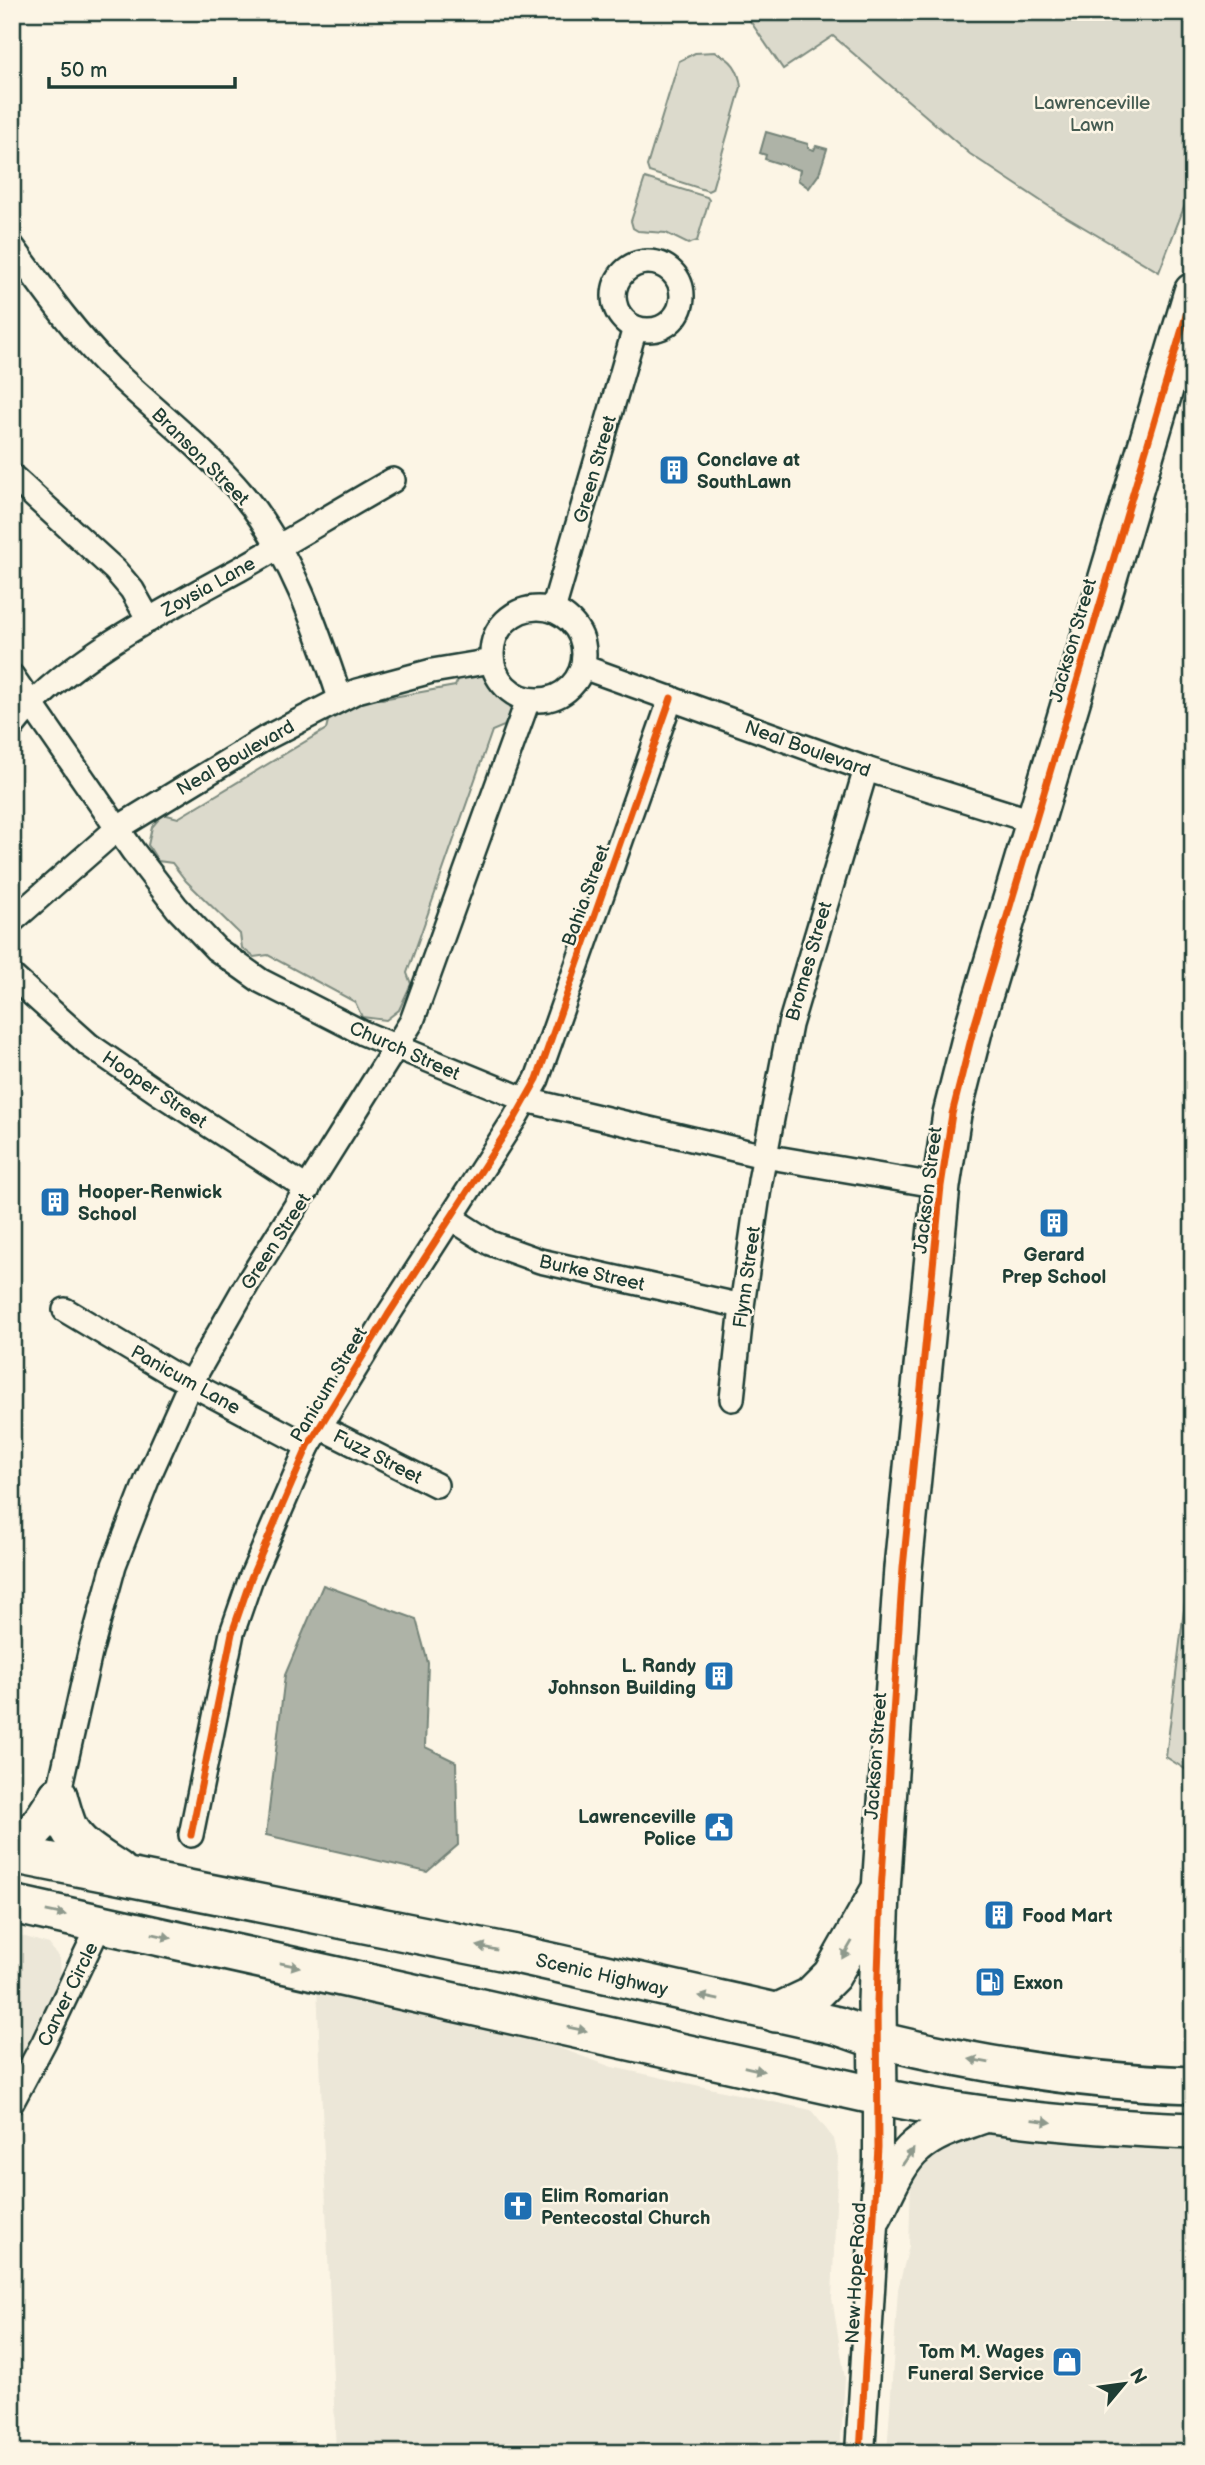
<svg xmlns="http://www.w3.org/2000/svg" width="1205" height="2465" font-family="'Balsamiq Sans',sans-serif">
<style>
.built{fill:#ece7d8}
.green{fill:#dcdacc;stroke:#7e8c80;stroke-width:2}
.water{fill:#aeb3a7;stroke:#758479;stroke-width:2}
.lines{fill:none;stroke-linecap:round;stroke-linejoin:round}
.minor-casing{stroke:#1f3d34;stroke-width:28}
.tertiary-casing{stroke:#1f3d34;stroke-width:33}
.primary-casing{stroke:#1f3d34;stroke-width:40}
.trunk-casing{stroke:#1f3d34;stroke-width:42}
.minor{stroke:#fcf5e5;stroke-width:23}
.tertiary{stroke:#fcf5e5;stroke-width:28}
.primary{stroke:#fcf5e5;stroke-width:35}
.trunk{stroke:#fcf5e5;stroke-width:37}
.cycleway-casing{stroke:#fcf5e5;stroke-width:11}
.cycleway{stroke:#e8590c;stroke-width:7}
.oneway{fill:#8e998c}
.labels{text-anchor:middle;stroke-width:5;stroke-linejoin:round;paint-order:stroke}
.park-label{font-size:19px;fill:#455c52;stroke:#fcf5e5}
.street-label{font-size:19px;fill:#1f3d34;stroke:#fcf5e5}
.poi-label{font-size:19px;font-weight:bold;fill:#1f3d34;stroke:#fcf5e5;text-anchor:start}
</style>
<rect width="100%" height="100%" fill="#fcf5e5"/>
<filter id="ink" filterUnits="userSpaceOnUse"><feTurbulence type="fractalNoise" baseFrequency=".0143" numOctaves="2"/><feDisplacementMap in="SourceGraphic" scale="14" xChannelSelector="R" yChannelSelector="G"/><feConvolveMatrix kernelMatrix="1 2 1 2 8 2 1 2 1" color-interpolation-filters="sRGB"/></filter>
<g filter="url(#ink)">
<!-- built -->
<g class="built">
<path d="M12,1933l37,11 11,15 1,20 -49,93z"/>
<path d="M317,1985l192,45 103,37 199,43 23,29 4,18 -6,141 13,80 -5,75h-504z"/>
<path d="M988,2131l205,14v308h-306l11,-164 11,-43 2,-67 11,-21 20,-17z"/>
</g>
<!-- green -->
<g class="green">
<path d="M744,12h449v172l-34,88 -103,-61 -86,-57 -137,-118 -50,33z"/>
<path d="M715,52c17,7 24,17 26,35l-29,102 -4,2 -59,-19 -2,-6 32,-105 16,-8z"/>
<path d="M645,178l62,19 2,3 -12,41 -9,3 -22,-11 -28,-2 -5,-3 -2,-7z"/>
<path d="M476,672c17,6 31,23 36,40l-8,14 -12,5 -85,242 4,11 -12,26 -13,10 -24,-3 -7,-15 -87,-47 -14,2 -12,-9 -2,-14 -54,-53 -14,-18 -14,-2 -10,-16 4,-18 11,-13 15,4 148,-89 3,-12 40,-21 13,3 73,-13 6,-12z"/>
<path d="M1193,1536v238l-27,-17z"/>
</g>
<!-- water -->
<g class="water">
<path d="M766,132l42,12v4l6,2 2,-4 11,3 -8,25 -10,14 -11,-8 2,-10 -35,-11 1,-4 -6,-2z"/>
<path d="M323,1585l93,34 12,44 -3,84 31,15 2,83 -31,27 -161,-37 19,-160z"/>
</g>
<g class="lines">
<!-- minor casing -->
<g class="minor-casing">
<g id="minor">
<path d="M12,246c31,42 60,84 97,121 45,43 95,81 135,129 47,57 73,133 96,202"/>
<circle cx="648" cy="296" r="34"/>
<path d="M12,476l103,94 17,20 17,30"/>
<circle cx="538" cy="654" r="46"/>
<path d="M553,610l82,-282"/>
<path d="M583,667l283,102 169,53"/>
<path d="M12,676l121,175 44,57 39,41 45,32 102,52 163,67 238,56 177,30"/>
<path d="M12,727c49,-65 157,-119 228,-158 51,-29 102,-60 153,-89"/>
<path d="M12,921l106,-93 146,-89 93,-48 75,-20 60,-10"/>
<path d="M12,976l77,69 67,46 152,98"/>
<path d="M451,1218l39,25 50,18 202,45"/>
<path d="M65,1310l104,62 139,74"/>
<path d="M732,1399l10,-93 18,-125 30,-156 76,-256"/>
<path d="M320,1427l116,58"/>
<path d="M58,1796l32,-143 24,-88 33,-85 43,-96 57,-100 165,-263 116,-321"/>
<path d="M191,1835l41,-202 19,-55 57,-132 80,-131 127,-197 22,-39 134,-381"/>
<path d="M12,2102l32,-60 57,-120"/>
</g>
</g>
<!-- tertiary casing -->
<g class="tertiary-casing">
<path id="tertiary" d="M860,2453l18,-293v-64"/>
</g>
<!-- primary casing -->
<g class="primary-casing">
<g id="primary">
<path d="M878,2040c103,25 209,42 315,45"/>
<path d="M878,2096c104,22 209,31 315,35"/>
<path d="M874,2216c12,-22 23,-54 43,-70 18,-16 42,-22 64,-30"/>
</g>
</g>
<!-- trunk casing -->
<g class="trunk-casing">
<g id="trunk">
<path d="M58,1796c3,10 6,22 10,31 10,20 34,32 51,44"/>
<path d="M12,1846c23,-10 34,-30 46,-50"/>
<path d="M12,1854l499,99 327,73 40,14"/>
<path d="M12,1904l866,192 -1,-94 4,-112 22,-322 38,-382 11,-72 22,-87 219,-735"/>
<path d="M776,2013l34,-16 22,-22 46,-81"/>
</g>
</g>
<!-- minor -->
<use href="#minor" class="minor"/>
<!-- tertiary -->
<use href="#tertiary" class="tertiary"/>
<!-- primary -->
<use href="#primary" class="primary"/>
<!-- trunk -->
<use href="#trunk" class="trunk"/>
<!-- cycleway casing -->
<g class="cycleway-casing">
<g id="cycleway">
<path d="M191,1835l41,-202 19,-55 57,-132 80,-131 127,-197 22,-39 134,-381"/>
<path d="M860,2453l18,-306 -1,-145 4,-112 22,-322 38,-382 11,-72 22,-87 219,-735"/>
</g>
</g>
<!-- cycleway -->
<use href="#cycleway" class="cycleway"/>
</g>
<!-- one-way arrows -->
<defs><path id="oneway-solid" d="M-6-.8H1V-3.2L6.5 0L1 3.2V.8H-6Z" transform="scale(1.75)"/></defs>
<g class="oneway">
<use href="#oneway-solid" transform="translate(56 1913) rotate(12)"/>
<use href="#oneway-solid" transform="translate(162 1936) rotate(13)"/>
<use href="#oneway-solid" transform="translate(487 1948) rotate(-169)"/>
<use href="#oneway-solid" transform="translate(847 1950) rotate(120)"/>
<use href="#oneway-solid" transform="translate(290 1965) rotate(12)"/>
<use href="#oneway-solid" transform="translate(709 1998) rotate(-168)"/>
<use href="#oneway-solid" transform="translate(577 2029) rotate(12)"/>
<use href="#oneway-solid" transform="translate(979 2061) rotate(-170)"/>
<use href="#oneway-solid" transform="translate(754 2069) rotate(13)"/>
<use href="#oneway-solid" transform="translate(1042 2121) rotate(7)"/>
<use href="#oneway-solid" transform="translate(908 2157) rotate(-55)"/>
</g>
</g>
<!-- icons -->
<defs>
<g id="building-square" transform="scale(1.575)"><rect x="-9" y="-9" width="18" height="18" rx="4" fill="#1f6fb2" stroke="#fcf5e5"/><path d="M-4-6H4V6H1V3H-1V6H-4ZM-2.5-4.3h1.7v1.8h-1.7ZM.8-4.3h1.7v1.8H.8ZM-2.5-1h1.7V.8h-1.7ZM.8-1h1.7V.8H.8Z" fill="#fff"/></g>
<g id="civic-square" transform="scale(1.575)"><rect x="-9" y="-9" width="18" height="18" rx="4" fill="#1f6fb2" stroke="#fcf5e5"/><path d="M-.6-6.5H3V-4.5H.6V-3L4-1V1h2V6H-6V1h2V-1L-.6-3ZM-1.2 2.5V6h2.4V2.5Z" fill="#fff"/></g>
<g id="fuel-square" transform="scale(1.575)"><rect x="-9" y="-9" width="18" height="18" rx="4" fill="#1f6fb2" stroke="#fcf5e5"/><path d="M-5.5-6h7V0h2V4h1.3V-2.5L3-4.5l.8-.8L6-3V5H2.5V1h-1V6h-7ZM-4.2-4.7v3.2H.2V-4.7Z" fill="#fff"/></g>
<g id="church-square" transform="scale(1.575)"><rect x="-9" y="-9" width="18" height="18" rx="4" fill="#1f6fb2" stroke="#fcf5e5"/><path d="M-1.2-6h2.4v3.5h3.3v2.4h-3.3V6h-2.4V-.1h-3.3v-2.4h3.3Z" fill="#fff"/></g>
<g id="shop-square" transform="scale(1.575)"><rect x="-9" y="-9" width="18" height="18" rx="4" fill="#1f6fb2" stroke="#fcf5e5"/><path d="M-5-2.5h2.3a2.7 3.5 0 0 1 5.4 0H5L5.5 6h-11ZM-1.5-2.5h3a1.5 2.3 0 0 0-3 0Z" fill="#fff"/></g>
</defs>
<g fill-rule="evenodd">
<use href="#building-square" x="674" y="470"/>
<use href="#building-square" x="55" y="1202"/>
<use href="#building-square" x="1054" y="1223"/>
<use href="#building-square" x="719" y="1676"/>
<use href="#civic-square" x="719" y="1827"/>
<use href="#building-square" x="999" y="1915"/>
<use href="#fuel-square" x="990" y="1982"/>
<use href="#church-square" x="518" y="2206"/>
<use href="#shop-square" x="1067" y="2362"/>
</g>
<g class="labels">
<!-- park labels -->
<g class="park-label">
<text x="1092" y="109">Lawrenceville<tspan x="1092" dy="22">Lawn</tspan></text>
</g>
<!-- street labels -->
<g class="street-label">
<text transform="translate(201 456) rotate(45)" y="7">Branson Street</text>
<text transform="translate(594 469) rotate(-74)" y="7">Green Street</text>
<text transform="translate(208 586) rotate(-29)" y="7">Zoysia Lane</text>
<text transform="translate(1072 640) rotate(-74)" y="7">Jackson Street</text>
<text transform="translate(808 748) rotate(20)" y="7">Neal Boulevard</text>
<text transform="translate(235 757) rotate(-30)" y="7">Neal Boulevard</text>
<text transform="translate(585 895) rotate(-70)" y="7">Bahia Street</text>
<text transform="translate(808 961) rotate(-74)" y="7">Bromes Street</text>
<text transform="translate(405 1050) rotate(24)" y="7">Church Street</text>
<text transform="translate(155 1089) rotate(34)" y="7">Hooper Street</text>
<text transform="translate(927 1190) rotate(-83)" y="7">Jackson Street</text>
<text transform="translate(275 1241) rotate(-57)" y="7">Green Street</text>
<text transform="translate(592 1272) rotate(13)" y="7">Burke Street</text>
<text transform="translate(746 1277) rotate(-82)" y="7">Flynn Street</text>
<text transform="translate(186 1379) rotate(29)" y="7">Panicum Lane</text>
<text transform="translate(328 1384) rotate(-59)" y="7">Panicum Street</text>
<text transform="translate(378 1456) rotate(27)" y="7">Fuzz Street</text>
<text transform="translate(875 1756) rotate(-86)" y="7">Jackson Street</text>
<text transform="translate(602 1974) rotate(13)" y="7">Scenic Highway</text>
<text transform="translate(67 1994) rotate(-64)" y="7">Carver Circle</text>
<text transform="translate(855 2273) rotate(-87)" y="7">New Hope Road</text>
</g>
<!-- poi labels -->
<g class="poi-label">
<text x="697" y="466">Conclave at<tspan x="697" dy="22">SouthLawn</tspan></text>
<text x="78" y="1198">Hooper-Renwick<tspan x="78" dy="22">School</tspan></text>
<text x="1054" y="1261" text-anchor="middle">Gerard<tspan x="1054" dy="22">Prep School</tspan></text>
<text x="696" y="1672" text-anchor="end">L. Randy<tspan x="696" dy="22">Johnson Building</tspan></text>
<text x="696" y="1823" text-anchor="end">Lawrenceville<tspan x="696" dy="22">Police</tspan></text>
<text x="1022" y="1922">Food Mart</text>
<text x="1013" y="1989">Exxon</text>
<text x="541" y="2202">Elim Romarian<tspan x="541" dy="22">Pentecostal Church</tspan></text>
<text x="1044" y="2358" text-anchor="end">Tom M. Wages<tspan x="1044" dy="22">Funeral Service</tspan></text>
</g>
</g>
<!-- margin -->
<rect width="1205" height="2465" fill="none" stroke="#fcf5e5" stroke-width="42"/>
<rect x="21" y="21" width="1163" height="2423" fill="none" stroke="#1f3d34" stroke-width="2.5" filter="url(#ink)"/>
<!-- north arrow -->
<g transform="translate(1124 2384) rotate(61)" stroke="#fcf5e5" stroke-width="5" paint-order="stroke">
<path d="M0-5L12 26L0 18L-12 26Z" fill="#1f3d34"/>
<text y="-10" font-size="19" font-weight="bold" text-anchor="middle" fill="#1f3d34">N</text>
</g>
<!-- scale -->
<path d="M49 77v10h186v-10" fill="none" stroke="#1f3d34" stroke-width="3.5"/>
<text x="60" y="77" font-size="21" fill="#1f3d34" stroke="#fcf5e5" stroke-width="5" paint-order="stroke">50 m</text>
</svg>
